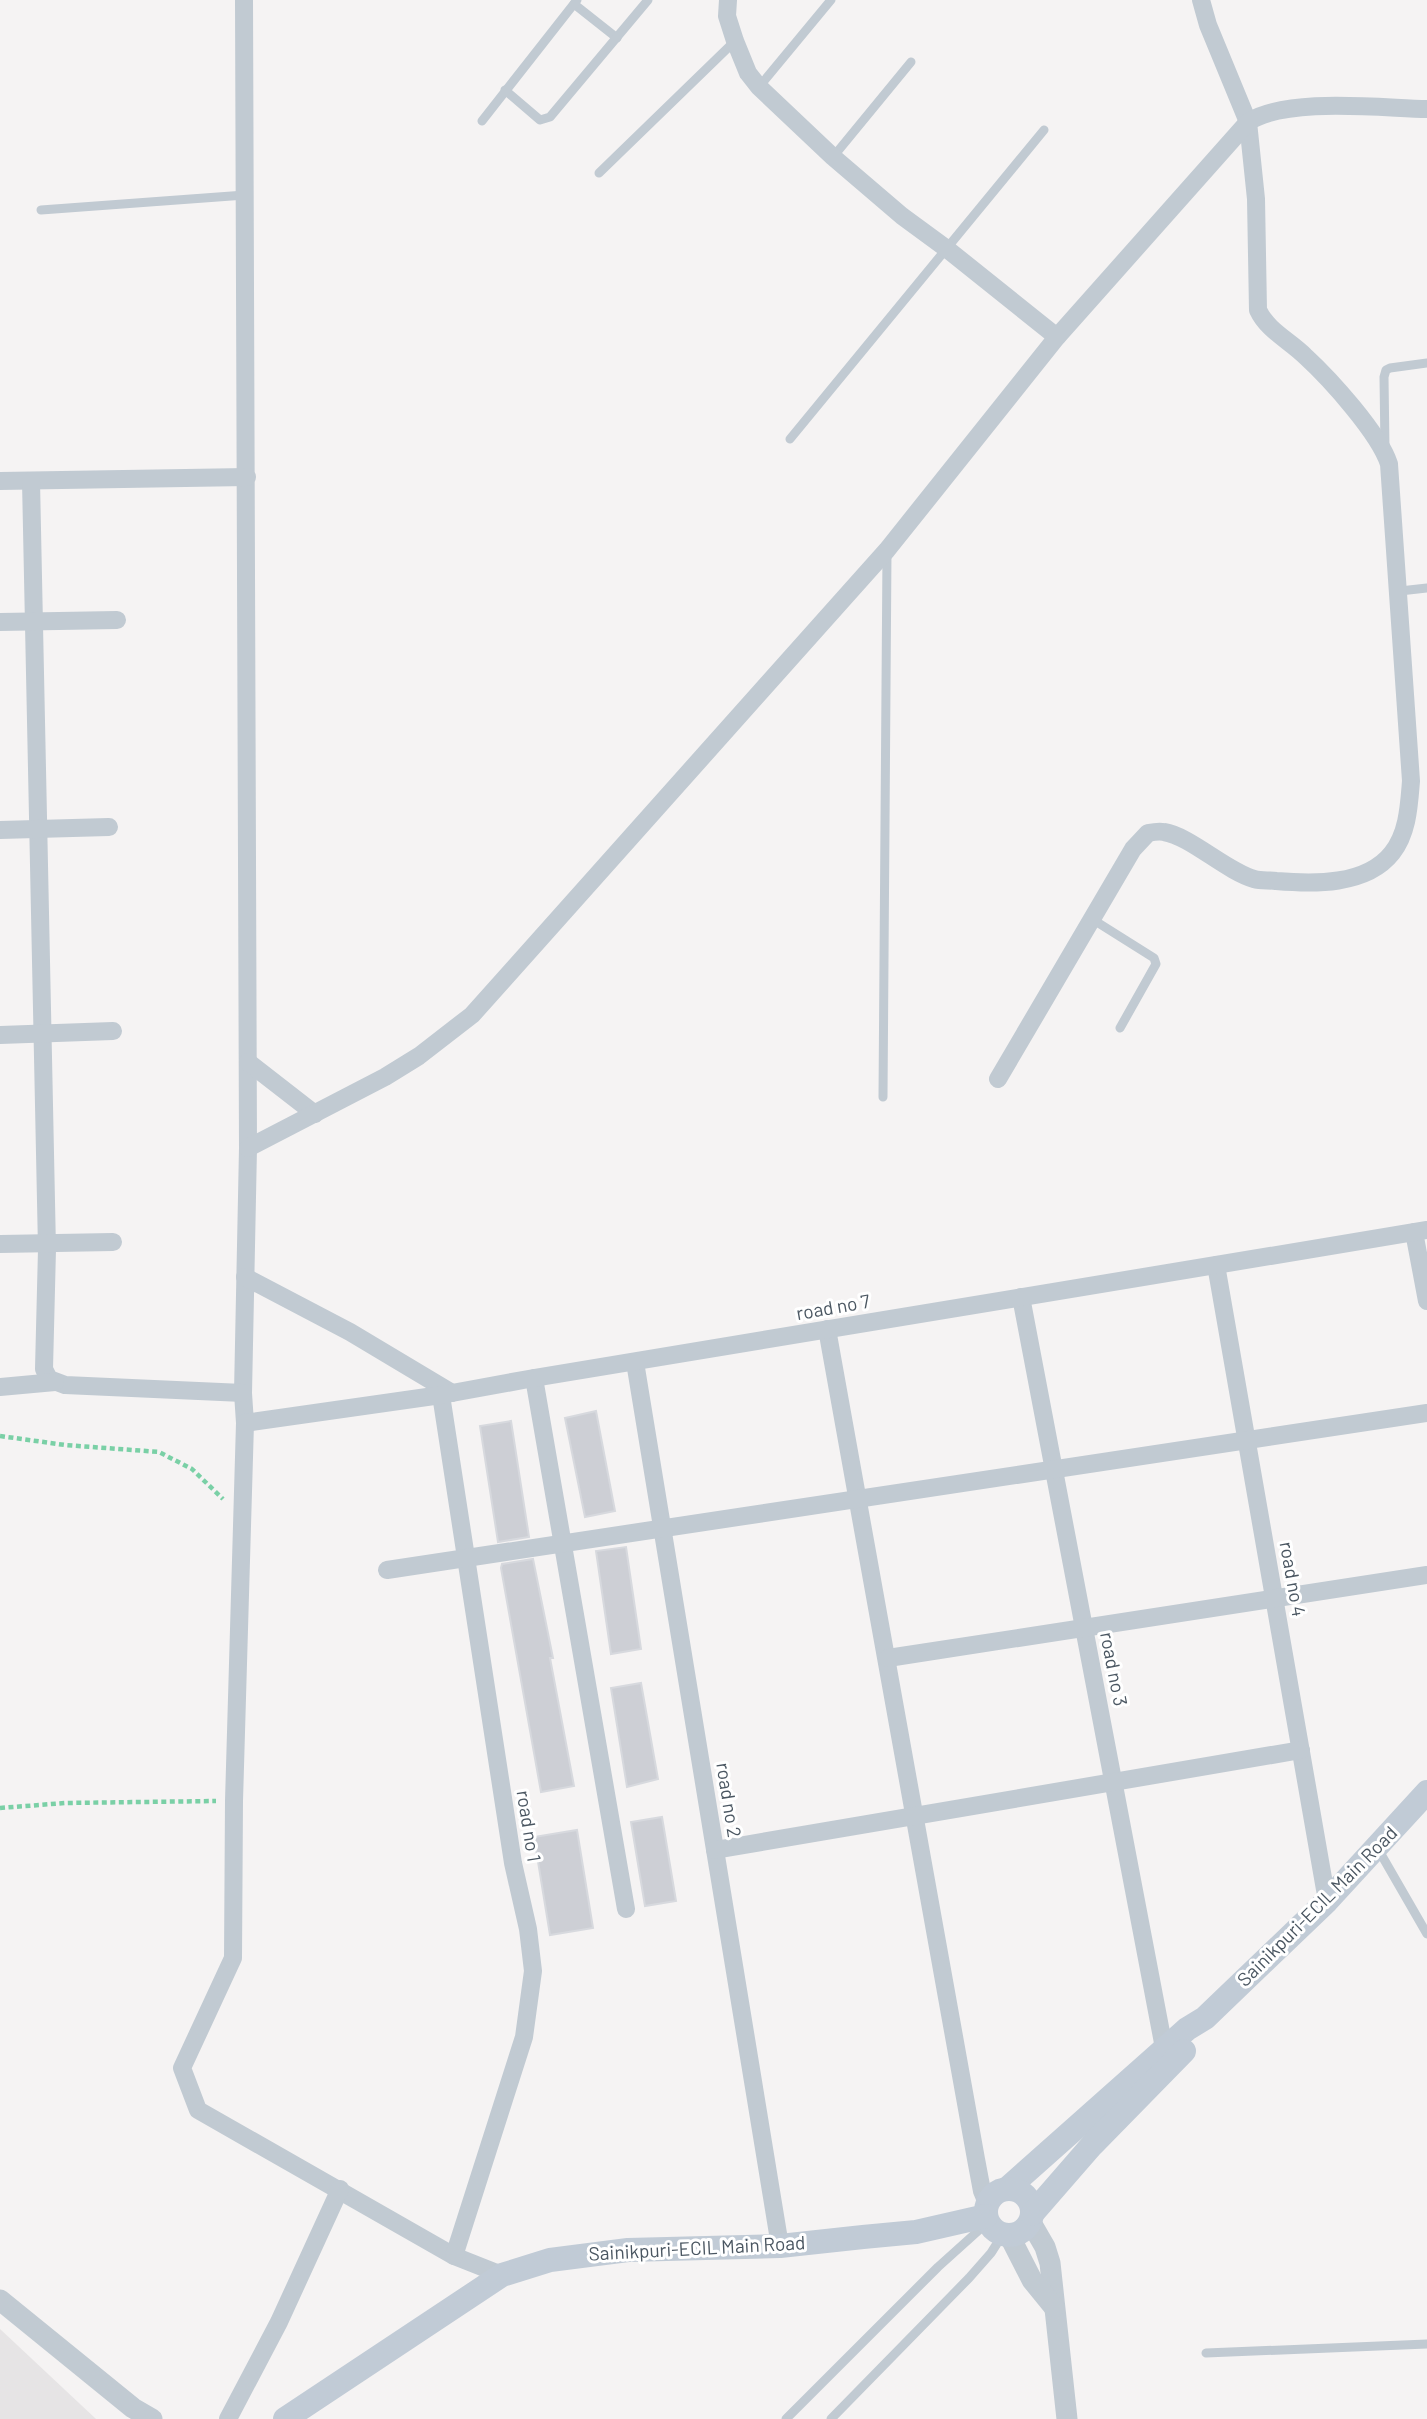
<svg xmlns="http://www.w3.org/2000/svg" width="1427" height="2419" font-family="Barlow,sans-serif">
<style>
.education{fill:#e6e4e5}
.building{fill:#cdcfd5;stroke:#d7d9de;stroke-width:2}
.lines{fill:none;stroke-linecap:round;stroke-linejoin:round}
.path{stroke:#7ad0a6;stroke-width:4.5;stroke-dasharray:5 3.5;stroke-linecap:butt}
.service{stroke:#c1cad2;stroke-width:9}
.minor{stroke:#c1cad2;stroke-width:18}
.tertiary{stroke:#c1cad2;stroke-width:21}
.secondary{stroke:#c1cbd6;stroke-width:24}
.labels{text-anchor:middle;stroke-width:6;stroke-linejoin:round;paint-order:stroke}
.street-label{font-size:19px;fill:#4a5661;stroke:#fff}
</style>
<rect width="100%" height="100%" fill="#f5f3f3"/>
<!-- education -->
<path class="education" d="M0,2329l96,90h-96z"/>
<!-- building -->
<g class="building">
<path d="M596,1411l19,100 -30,6 -20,-99z"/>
<path d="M511,1421l18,116 -31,5 -18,-116z"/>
<path d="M626,1547l15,102 -30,5 -15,-103z"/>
<path d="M533,1559l20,99h-3l24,128 -33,6 -40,-224 1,-4z"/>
<path d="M641,1683l17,96 -31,8 -16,-99z"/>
<path d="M662,1817l14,84 -31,5 -14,-84z"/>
<path d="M577,1830l16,98 -43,7 -16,-98z"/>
</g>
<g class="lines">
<!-- path -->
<g class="path">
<path d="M0,1436l65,9 94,7 33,17 31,30"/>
<path d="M0,1808l65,-5 151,-2"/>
</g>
<!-- service -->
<g class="service">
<path d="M574,4l43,34"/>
<path d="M759,87l72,-87"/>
<path d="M505,90l35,30 10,-3 98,-117"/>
<path d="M482,121l95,-121"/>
<path d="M833,157l78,-95"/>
<path d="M599,173l136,-132"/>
<path d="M41,210l204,-15"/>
<path d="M790,439l254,-309"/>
<path d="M1385,449l-1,-72 2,-7 4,-2 37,-5"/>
<path d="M1400,591l27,-3"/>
<path d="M1092,919l62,39 2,6 -36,64"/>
<path d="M883,1097l4,-545"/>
<path d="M1378,1849l49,85"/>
<path d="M1206,2353l221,-9"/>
<path d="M786,2419l152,-152 50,-45"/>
<path d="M831,2419l138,-141 22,-25 12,-19"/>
</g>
<!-- minor -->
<g class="minor">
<path d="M244,0l4,1148 -5,245 2,30 -11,378 -1,157 -51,110 16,42 256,146 48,19"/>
<path d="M728,0l-1,16 8,25 13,32 11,14 74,70 69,59 45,33 110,88"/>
<path d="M0,481l247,-4"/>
<path d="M31,481l16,768 -3,120 5,10 16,6 178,8"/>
<path d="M0,622l117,-2"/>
<path d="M0,830l109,-3"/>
<path d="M0,1035l113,-4"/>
<path d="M248,1062l67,52"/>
<path d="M998,1079l135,-230 15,-16c5,-1 11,-2 16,-1 26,4 62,39 90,47 7,2 15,1 22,2 37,3 90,5 116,-28 16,-20 17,-48 19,-72l-22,-317c-10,-31 -59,-85 -84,-108 -15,-15 -38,-26 -47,-46l-2,-111 -8,-77 -40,-97 -7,-25"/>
<path d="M248,1148l137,-71 34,-21 53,-41 415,-465 170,-213 191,-215c39,-25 131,-14 179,-13"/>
<path d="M1414,1232l13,69"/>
<path d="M0,1244l113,-2"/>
<path d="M1216,1265l111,636"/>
<path d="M245,1277l105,55 102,61"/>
<path d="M1021,1297l143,751"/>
<path d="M827,1329l149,830 6,32 5,12"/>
<path d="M635,1362l145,884"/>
<path d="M534,1378l92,531"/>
<path d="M0,1387l55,-5"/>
<path d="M441,1395l72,468 15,66 5,42 -9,66 -70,219"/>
<path d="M245,1423l196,-28 93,-17 893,-148"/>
<path d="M387,1570l1040,-157"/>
<path d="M888,1658l539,-83"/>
<path d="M715,1850l586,-100"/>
<path d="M228,2419l51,-97 61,-133"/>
</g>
<!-- tertiary -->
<g class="tertiary">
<path d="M1030,2221l15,26 5,16 17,156"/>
<path d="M1009,2235l23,45 22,27"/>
<path d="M0,2300l133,108 19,11"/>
</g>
<!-- secondary -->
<g class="secondary">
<path d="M1008,2188l179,-159 18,-11 122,-117 100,-109"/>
<circle cx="1009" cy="2212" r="23"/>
<path d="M1032,2214l60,-69 92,-94"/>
<path d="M285,2419l217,-144 48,-15 78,-10 152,-4 83,-9 53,-5 70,-16"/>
</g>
</g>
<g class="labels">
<!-- street labels -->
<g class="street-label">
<text transform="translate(833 1307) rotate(-10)" y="7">road no 7</text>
<text transform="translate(1293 1579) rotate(80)" y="7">road no 4</text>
<text transform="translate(1114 1669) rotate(79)" y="7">road no 3</text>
<text transform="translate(729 1800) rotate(81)" y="7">road no 2</text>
<text transform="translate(529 1826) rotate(81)" y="7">road no 1</text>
<text transform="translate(1317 1906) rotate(-45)" y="7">Sainikpuri-ECIL Main Road</text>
<text transform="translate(697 2248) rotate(-3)" y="7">Sainikpuri-ECIL Main Road</text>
</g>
</g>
</svg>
